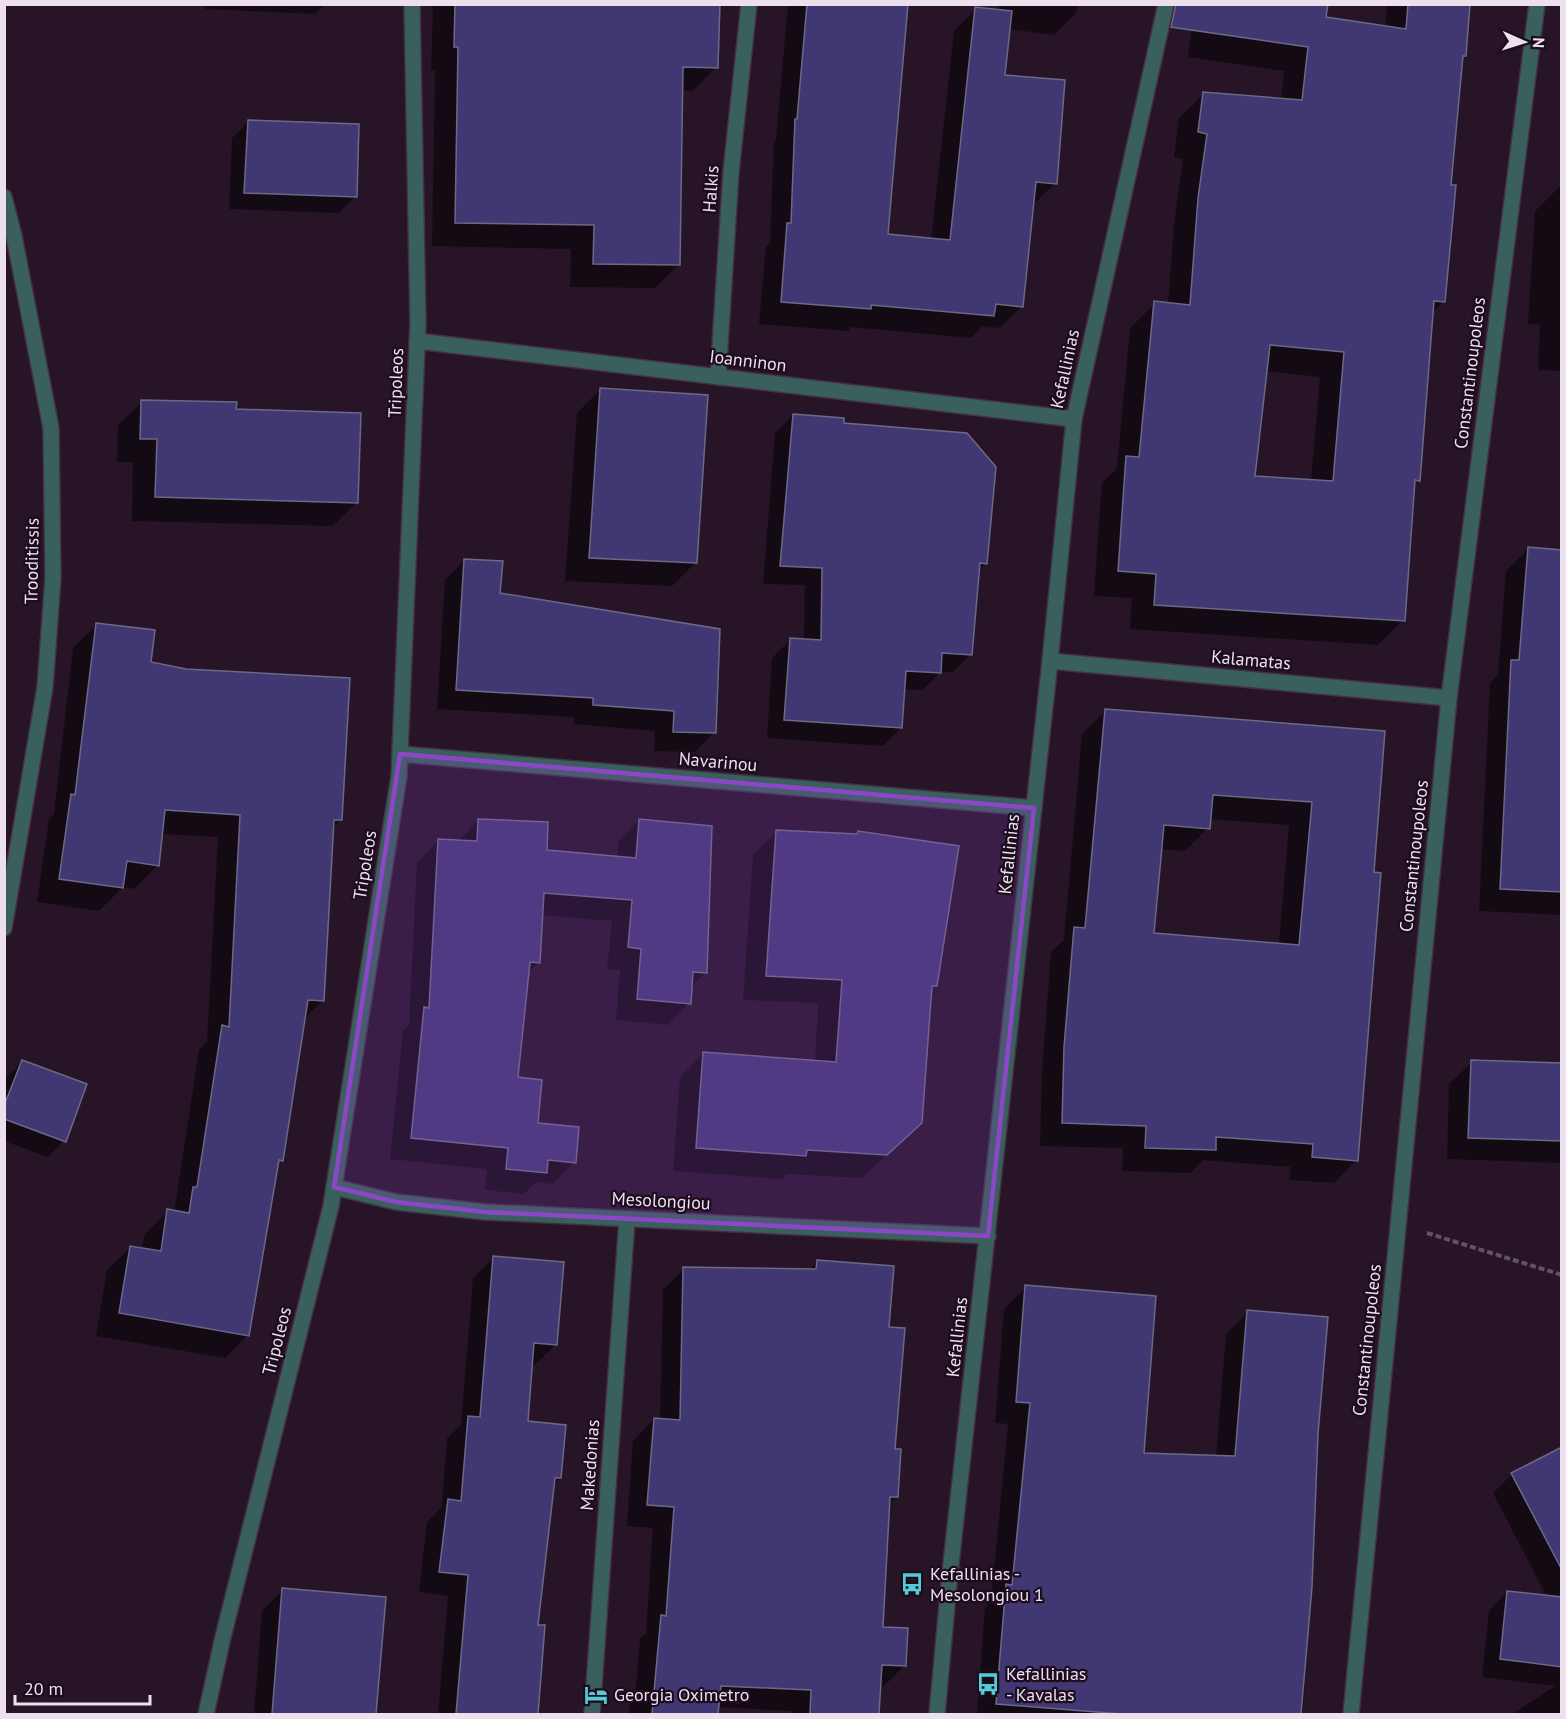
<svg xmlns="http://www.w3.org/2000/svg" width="1566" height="1719" font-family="'PT Sans',sans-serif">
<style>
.shadow{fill:#0007;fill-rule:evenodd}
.building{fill:#413873;stroke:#6b6986;stroke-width:1.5;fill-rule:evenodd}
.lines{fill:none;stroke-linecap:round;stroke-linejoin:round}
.minor-casing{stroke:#433143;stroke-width:18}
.path{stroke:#635263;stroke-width:4;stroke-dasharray:6 3;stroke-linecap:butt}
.minor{stroke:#3a605e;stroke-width:15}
.marked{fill:#8c47c6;fill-opacity:0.2;stroke:#8c47c6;stroke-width:4.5;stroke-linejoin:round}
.labels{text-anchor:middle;stroke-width:4.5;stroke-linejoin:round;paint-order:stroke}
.street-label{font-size:18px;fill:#ede0ed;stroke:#1d0b1e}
.poi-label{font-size:18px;fill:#ede0ed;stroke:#1d0b1e;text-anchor:start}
</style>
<rect width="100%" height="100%" fill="#271427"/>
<!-- shadow -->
<g class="shadow">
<path d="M205,4h120l-10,10 -110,-5z"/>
<path d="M433,4h291l-6,7 -2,56 -23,24h-12l-2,173 -24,24 -85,-1 1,-38 -139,-3 3,-175 -4,-1z"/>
<path d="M788,4h118l-19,232 44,4 23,-209 22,-22 22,2 1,-7h79l-2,9 -22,22 -46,-6 -5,48 52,106 -22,22 -11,101 -22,22 -18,-2 -11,12 -120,-11 -3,4 -89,-7 7,-77 4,-4 4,-101 2,-2z"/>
<path d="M1195,4l129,14 61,9 2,-23h82l-5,51 -3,4 -12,127 -5,115 -13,13 -13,166 -5,5 -10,135 -25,25 -248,-16 2,-31 -38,-2 8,-113 15,-15 13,-140 25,-25 13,1 6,-80 9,-65 -9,-2 5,-39 25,-24 77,6 3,-29 -96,-14zM1265,371l55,6 -9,104 -57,-4z"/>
<path d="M248,122l107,75 -16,16 -110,-4 3,-71z"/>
<path d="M1562,184v187l-24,-1 2,-45 -12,-1 7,-113z"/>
<path d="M601,389l95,173 -24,24 -107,-5 12,-168z"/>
<path d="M142,402l93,9 122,91 -24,24 -201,-5 1,-59h-16l1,-37z"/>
<path d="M793,415l49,9 144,139 -8,8 -7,83 -18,18h-12l-19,18 -19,-1 -2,39 -18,18 -116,-8 5,-80 19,-19 13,2 1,-56 -42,-1 12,-151z"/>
<path d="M1528,549l34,2v364l-83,-4 11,-228 8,-8 8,-104z"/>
<path d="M465,560l33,34 216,138 -19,20 -41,-1 1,-20 -81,-7v-7l-137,-8 8,-129z"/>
<path d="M96,625l53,39 192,156 -9,8 -9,172 -19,19 -22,141 -6,6 -28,169 -23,23 -129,-22 11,-66 24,-23 11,2 3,-15 23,-23h3l4,-4 24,-157 8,-8 11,-205 -57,-3 -3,31 -24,24 -11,-2 -24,24 -62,-9 12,-83 5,-5 19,-166z"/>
<path d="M1106,710l277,23 -10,141 -16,286 -23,23 -45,-3 2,-13 -88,-7 -12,13 -69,-2 1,-23 -83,-2 2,-74 9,-120 13,-12 18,-206zM1209,819l80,6 -10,119 -126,-9 7,-86 25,2 23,-23z"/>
<path d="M479,820l66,31 72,6 1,-15 22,-22 65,153 -15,15 -1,15 -21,22 -52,-5 4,-50 -13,-1 5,-48 -70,-6 -3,47 -12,12 -11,105 20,46 38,37 -21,22 -17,-2 -12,12 -39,-4 2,-21 -97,-10 13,-129 6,-5 8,-163 22,-22 19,1z"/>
<path d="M777,831l79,4 2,-3 77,154 -5,5 -9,131 -59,56 -75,-4 -6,5 -108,-8 7,-94 24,-24 111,9 3,-59 -75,-3 10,-145z"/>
<path d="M22,1062l42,79 -16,16 -44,-16v-59l2,-4z"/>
<path d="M1472,1062l90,3v98l-115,-4 2,-75z"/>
<path d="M494,1258l62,86 -21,21h-4l-5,58 34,55 -7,7 -16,141 7,1 -8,87h-98l10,-118 -29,-4 8,-70 15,-15 5,-69 14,-13 12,-147z"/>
<path d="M817,1262l70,66 10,169 -9,8 -7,123 23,38 -21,21h-4l-2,27h-86v-3l-73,-4 -1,7h-88l1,-10 5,-5 5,-61 6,-5 7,-105 -26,-2 6,-85 21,-22 6,1 3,-130 21,-21 124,2z"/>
<path d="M1026,1287l116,167 74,3 10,-123 22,-22 69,121 -15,252h3l-3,29h-325l8,-106 6,-7 17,-177 -13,-1 9,-114z"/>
<path d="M1562,1448v266h-50l43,-28 -73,-9 7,-66 18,-19 40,5 -54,-104 19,-19z"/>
<path d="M283,1590l101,8 -9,116h-121l8,-103z"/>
</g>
<!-- building -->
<g class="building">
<path d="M455,4h265l-2,64 -35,-1 -3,198 -87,-1 1,-39 -139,-2 3,-176h-4z"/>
<path d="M807,4h101l-20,230 62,6 25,-233 37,4 -7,64 60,5 -8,104 -21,-2 -13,125 -27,-3 -2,12 -123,-11v4l-90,-7 6,-79h4l4,-104h2z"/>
<path d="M1176,4h152l-2,13 80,12 2,-25h62l-4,52h-3l-12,129h5l-11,117 -11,-1 -14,180 -5,-1 -10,141 -251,-16 2,-31 -38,-3 8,-115 13,1 15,-156 36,4 8,-107 9,-64 -9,-2 5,-40 99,8 6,-53 -137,-20zM1270,345l74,7 -11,129 -78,-5z"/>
<path d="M248,120l111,4 -2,73 -113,-4z"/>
<path d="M600,388l108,7 -11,168 -108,-5z"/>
<path d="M141,400l96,2 -1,7 125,4 -3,90 -203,-6 2,-58h-17z"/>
<path d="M793,414l51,4v5l123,10 29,34 -9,97 -7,-1 -8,92 -30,-2 -1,20 -35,-2 -4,57 -118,-8 6,-82 31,2 1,-72 -42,-2z"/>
<path d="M1528,547l34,3v342l-62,-3 11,-229h8z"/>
<path d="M464,559l39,2 -3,32 220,36 -4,104 -43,-1 1,-21 -81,-6v-7l-137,-8z"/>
<path d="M96,623l59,7 -4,32 35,7 164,9 -8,142h-8l-10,181 -16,-1 -25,161 -4,-1 -30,176 -130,-23 11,-67 31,5 6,-42 22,4 4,-26h4l25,-162 7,2 11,-212 -75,-5 -6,56 -32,-5 -4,27 -64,-9 12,-85 4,1z"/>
<path d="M1105,709l280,22 -11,141 7,1 -23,288 -46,-4 1,-13 -97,-7v13l-71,-2 1,-22 -84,-3 2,-76 10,-120 11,1zM1213,795l99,7 -13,143 -145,-12 10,-108 46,4z"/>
<path d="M478,819l70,3 -1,28 89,8 3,-39 73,7 -5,147 -14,-1 -2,32 -54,-5 4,-50 -13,-2 4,-47 -88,-7 -4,70 -10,-1 -12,115 24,3 -4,43 41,4 -3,36 -28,-3 -1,13 -41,-4 2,-21 -97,-10 13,-131 5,1 9,-169 39,2z"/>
<path d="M776,830l81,4 1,-3 101,15 -22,140h-5l-10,137 -35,32 -80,-5 -1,6 -110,-8 7,-96 133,10 6,-82 -76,-4z"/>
<path d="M22,1060l65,24 -21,58 -62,-23v-13z"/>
<path d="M1471,1060l91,3v78l-94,-3z"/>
<path d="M493,1256l71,6 -7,83 -23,-2 -6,78 38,4 -5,53h-6l-17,147h7l-7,89h-82l12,-139 -29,-3 9,-73 13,2 7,-85 12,1z"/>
<path d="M817,1260l77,6 -5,61 16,1 -10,121h6l-3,48h-8l-7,130 25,1 -2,38 -24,-1 -3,49h-69l1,-24 -90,-4 -3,28h-66l9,-99 5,1 8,-109 -27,-2 7,-87 26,2 3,-153 133,2z"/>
<path d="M1025,1285l131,11 -12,157 91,3 12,-146 81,7 -10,117 -6,153 -11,127h-180l-125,-10 10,-120 6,1 18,-182 -14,-1z"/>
<path d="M1562,1447v123l-51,-97z"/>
<path d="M282,1588l104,9 -10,117h-104z"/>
<path d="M1507,1591l55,6v70l-62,-8z"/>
</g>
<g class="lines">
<!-- minor casing -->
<g class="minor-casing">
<g id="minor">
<path d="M4,197l10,39 37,192 2,150 -8,109 -41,241"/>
<path d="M417,341l657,78"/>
<path d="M718,377l13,-205 18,-168"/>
<path d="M1050,661l399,37"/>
<path d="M400,754l634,54"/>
<path d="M334,1187l62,15 89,10 503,24"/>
<path d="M206,1714l17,-77 108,-431 68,-430 19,-452 -6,-320"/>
<path d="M592,1714l35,-495"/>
<path d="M937,1714l13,-141 100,-912 24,-242 92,-415"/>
<path d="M1351,1714l98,-1016 88,-694"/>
</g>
</g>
<!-- path -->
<path class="path" d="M1427,1233l135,42"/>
<!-- minor -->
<use href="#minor" class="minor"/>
</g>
<!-- marked area -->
<path class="marked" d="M400,754l634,54 -46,428 -503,-24 -89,-10 -62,-15z"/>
<!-- icons -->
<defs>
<g id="bus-bare" transform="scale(1.8)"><path d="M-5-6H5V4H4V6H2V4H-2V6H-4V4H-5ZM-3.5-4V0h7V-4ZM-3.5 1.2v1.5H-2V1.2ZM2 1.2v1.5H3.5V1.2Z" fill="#52ccd5" stroke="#1d0b1e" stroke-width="2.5" paint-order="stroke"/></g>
<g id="hotel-bare" transform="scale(1.8)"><path d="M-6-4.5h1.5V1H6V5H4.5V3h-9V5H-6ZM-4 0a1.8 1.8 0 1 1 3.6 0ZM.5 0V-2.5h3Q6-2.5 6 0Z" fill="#52ccd5" stroke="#1d0b1e" stroke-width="2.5" paint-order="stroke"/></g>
</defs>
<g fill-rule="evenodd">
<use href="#bus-bare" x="912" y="1584"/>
<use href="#bus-bare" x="988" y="1684"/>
<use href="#hotel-bare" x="596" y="1695"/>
</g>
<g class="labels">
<!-- street labels -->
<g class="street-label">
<text transform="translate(711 189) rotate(-86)" y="6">Halkis</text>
<text transform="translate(748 361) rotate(7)" y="6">Ioanninon</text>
<text transform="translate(1065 369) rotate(-78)" y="6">Kefallinias</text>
<text transform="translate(1470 373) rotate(-83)" y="6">Constantinoupoleos</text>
<text transform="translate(396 383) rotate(-88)" y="6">Tripoleos</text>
<text transform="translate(32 561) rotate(-89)" y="6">Trooditissis</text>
<text transform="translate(1251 660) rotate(5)" y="6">Kalamatas</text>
<text transform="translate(718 762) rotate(5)" y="6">Navarinou</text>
<text transform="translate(1009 854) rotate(-84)" y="6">Kefallinias</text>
<text transform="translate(1414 856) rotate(-84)" y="6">Constantinoupoleos</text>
<text transform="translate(365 865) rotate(-81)" y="6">Tripoleos</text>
<text transform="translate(661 1201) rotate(3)" y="6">Mesolongiou</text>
<text transform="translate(957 1337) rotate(-84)" y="6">Kefallinias</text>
<text transform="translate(1367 1340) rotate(-84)" y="6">Constantinoupoleos</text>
<text transform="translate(277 1341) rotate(-76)" y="6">Tripoleos</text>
<text transform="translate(590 1465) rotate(-86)" y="6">Makedonias</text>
</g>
<!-- poi labels -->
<g class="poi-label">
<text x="930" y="1580">Kefallinias -<tspan x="930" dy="21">Mesolongiou 1</tspan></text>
<text x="1006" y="1680">Kefallinias<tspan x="1006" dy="21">- Kavalas</tspan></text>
<text x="614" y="1701">Georgia Oximetro</text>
</g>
</g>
<!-- border -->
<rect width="1566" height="1719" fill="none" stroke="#ede0ed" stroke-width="12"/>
<!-- north arrow -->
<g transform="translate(1524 42) rotate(93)" stroke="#1d0b1e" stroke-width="4.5" paint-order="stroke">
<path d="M0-4.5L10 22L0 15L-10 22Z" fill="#ede0ed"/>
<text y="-9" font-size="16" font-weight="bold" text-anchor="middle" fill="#ede0ed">N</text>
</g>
<!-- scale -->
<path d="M15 1695v9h135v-9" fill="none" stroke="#ede0ed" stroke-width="3"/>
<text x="24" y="1695" font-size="18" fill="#ede0ed" stroke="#1d0b1e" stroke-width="4.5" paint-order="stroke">20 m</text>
</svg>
